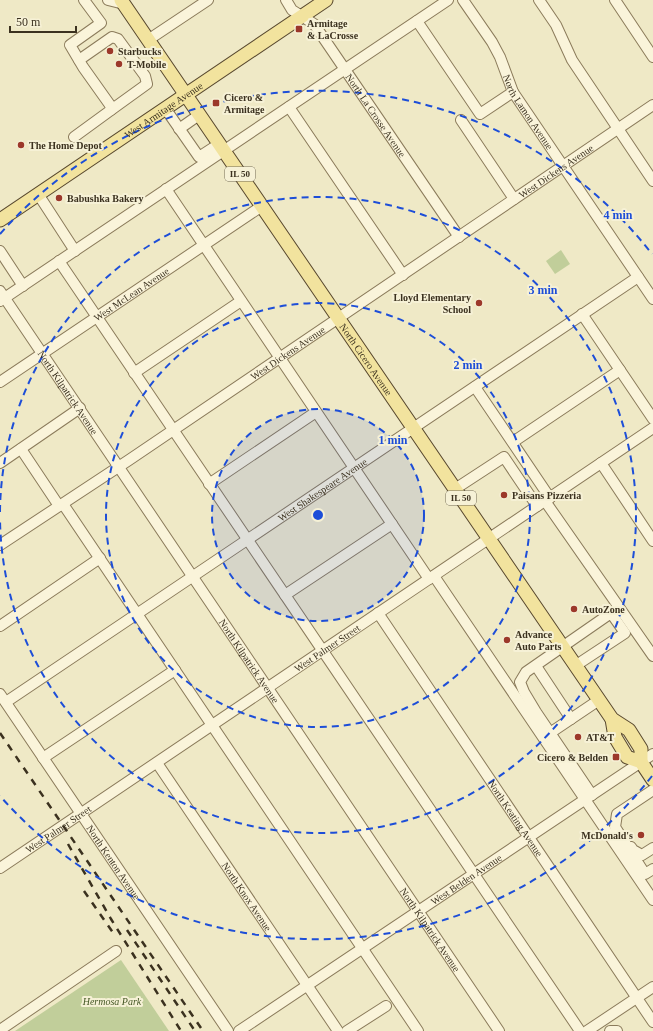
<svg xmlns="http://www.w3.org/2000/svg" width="653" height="1031" font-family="'Times New Roman',serif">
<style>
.green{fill:#c1ce9a}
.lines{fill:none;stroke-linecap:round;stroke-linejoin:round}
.minor-casing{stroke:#8b7b5b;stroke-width:12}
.major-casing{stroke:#59492f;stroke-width:15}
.minor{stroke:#faf4da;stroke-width:10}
.major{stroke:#f2e39e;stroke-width:13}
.rail{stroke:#3b311f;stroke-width:2.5;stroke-dasharray:7 7;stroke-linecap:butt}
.ring{fill:none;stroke:#1d4ed8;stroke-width:2;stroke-dasharray:7 5}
.poi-dot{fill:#9c382a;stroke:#f6f1d6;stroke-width:1.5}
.labels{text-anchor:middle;stroke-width:4;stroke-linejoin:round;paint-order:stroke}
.shield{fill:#f6f1d6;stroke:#736b56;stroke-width:1}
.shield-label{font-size:9px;font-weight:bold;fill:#3b311f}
.poi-label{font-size:10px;font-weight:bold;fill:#3b311f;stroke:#f6f1d6;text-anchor:start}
.street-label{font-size:10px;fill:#3b311f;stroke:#f6f1d6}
.park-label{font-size:10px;font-style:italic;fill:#455826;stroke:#f6f1d6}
.centre{fill:#1d4ed8;stroke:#f6f1d6;stroke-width:2}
.ring-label{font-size:12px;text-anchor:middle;font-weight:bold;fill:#1d4ed8;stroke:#f6f1d6;stroke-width:4;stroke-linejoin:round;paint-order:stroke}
</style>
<rect width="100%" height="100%" fill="#efe9c6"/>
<!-- green -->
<g class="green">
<path d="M561,250l9,14 -15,10 -9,-13z"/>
<path d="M121,960l48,71h-154z"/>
</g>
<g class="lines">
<!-- minor casing -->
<g class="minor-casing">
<g id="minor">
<path d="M108,0l16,4"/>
<path id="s1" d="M286,0l6,10 22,14 145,213"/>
<path id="s2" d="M463,0l29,42 8,15 13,35 140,207"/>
<path d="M539,0l17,25 16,35 81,121"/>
<path d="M615,0l38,57"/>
<path d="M417,21l63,93 33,-22"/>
<path d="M148,40l60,-40"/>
<path d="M79,60l33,-23 6,2 27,37 2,8 -36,26"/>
<path d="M289,107l114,168"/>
<path d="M165,108l34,49 20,-13"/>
<path d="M461,120l53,79"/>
<path d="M179,129l20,-14"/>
<path d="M74,137l37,-27 -1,-5 -27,-38 -13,-22 31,-22 -17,-23"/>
<path d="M166,189l263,390"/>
<path d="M38,194l37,57"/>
<path d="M0,251l23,35"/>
<path d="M59,261l521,770"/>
<path id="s3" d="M0,291l499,740"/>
<path d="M0,301l448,-301"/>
<path d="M582,314l71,105"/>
<path d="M134,373l107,-72"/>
<path id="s4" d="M0,382l262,-176"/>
<path d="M475,387l75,111"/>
<path d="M513,442l107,-72"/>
<path d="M21,449l38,57"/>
<path d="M0,463l80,-55"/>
<path d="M601,463l52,78"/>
<path d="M209,484l107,-72"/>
<path d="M455,489l49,-32 33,49"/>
<path d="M545,501l108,155"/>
<path d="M63,504l355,527"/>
<path id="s5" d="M0,545l129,-85 524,-355"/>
<path d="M434,576l219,324"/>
<path d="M285,595l107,-71"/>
<path id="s6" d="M378,613l275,409"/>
<path d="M0,626l100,-68"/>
<path d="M536,666l35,53"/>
<path d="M575,666l50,-33 -14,-20 -85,59 -6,10 4,10 12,20 56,83"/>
<path id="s7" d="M0,694l228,337"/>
<path id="s8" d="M6,702l632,-425"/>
<path d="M550,733l49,-33"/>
<path d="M43,758l132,-88"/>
<path id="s9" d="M157,763l181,268"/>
<path d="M653,790l-36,24 -2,13 30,47 8,-5"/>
<path d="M631,847l2,3 9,5 11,-7"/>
<path id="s10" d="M0,868l653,-440"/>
<path d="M0,1030l116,-79"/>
<path id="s11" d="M239,1031l414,-277"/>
<path d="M347,1031l39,-25"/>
<path d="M587,1031l66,-44"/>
<path d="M610,1031h7"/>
</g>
</g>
<!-- major casing -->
<g class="major-casing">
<g id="major">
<path id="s12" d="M121,0l491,719 17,11 12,19v13"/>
<path id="s13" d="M0,220l326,-220"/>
<path d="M612,719l3,18 12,20 14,5 12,18"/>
</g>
</g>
<!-- minor -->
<use href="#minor" class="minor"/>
<!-- major -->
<use href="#major" class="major"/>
<!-- rail -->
<g class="rail">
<path d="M0,733l203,298"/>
<path d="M68,844l43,75 70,112"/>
<path d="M84,891l30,43"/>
<path d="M127,930l68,101"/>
</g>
</g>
<!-- distance rings -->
<circle cx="318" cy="515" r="106" fill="#1d4ed8" fill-opacity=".12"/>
<g class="ring">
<circle cx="318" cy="515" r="106"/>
<circle cx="318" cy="515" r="212"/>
<path d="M0 512A318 318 0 1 1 0 518"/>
<path d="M652 776A424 424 0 0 1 0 796M0 234A424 424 0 0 1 652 254"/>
</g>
<!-- markers -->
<g class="poi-dot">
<rect x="295" y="25" width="8" height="8" rx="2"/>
<circle cx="110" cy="51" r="4"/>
<circle cx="119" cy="64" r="4"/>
<rect x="212" y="99" width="8" height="8" rx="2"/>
<circle cx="21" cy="145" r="4"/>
<circle cx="59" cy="198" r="4"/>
<circle cx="479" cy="303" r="4"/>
<circle cx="504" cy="495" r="4"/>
<circle cx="574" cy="609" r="4"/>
<circle cx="507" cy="640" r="4"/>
<circle cx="578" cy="737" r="4"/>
<rect x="612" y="753" width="8" height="8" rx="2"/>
<circle cx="641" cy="835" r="4"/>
</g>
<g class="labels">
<!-- shield labels -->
<g class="shield">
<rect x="225" y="167" width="30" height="14" rx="3"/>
<rect x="446" y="491" width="30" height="14" rx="3"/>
</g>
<g class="shield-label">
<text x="240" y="177">IL 50</text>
<text x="461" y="501">IL 50</text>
</g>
<!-- poi labels -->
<g class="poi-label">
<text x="307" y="27">Armitage<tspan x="307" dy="12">&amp; LaCrosse</tspan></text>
<text x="118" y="55">Starbucks</text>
<text x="127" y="68">T-Mobile</text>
<text x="224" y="101">Cicero &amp;<tspan x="224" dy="12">Armitage</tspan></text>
<text x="29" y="149">The Home Depot</text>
<text x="67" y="202">Babushka Bakery</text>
<text x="471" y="301" text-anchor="end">Lloyd Elementary<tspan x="471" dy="12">School</tspan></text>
<text x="512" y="499">Paisans Pizzeria</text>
<text x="582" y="613">AutoZone</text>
<text x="515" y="638">Advance<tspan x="515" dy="12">Auto Parts</tspan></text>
<text x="586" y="741">AT&amp;T</text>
<text x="608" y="761" text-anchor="end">Cicero &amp; Belden</text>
<text x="633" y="839" text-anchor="end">McDonald's</text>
</g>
<!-- street labels -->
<g class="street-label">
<text dy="4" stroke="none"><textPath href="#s13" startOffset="197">West Armitage Avenue</textPath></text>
<text dy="4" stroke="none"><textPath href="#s2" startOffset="130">North Lamon Avenue</textPath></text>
<text dy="4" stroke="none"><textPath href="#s1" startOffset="148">North La Crosse Avenue</textPath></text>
<text dy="4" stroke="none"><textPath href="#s5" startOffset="670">West Dickens Avenue</textPath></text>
<text dy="4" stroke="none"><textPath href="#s4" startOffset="158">West McLean Avenue</textPath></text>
<text dy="4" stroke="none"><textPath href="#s5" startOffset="346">West Dickens Avenue</textPath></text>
<text dy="4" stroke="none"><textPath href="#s12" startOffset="435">North Cicero Avenue</textPath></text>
<text dy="4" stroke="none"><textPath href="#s3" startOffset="122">North Kilpatrick Avenue</textPath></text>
<text dy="4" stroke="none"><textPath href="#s8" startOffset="381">West Shakespeare Avenue</textPath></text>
<text dy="4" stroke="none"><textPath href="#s10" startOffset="394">West Palmer Street</textPath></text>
<text dy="4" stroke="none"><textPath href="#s3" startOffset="446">North Kilpatrick Avenue</textPath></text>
<text dy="4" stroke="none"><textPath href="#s6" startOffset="247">North Keating Avenue</textPath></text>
<text dy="4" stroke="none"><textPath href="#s10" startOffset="70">West Palmer Street</textPath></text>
<text dy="4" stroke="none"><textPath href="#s7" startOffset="203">North Kenton Avenue</textPath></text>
<text dy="4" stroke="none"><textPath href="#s11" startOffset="273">West Belden Avenue</textPath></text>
<text dy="4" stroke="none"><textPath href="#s9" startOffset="161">North Knox Avenue</textPath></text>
<text dy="4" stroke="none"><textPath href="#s3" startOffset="770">North Kilpatrick Avenue</textPath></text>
</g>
<!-- park labels -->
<g class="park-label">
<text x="112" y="1005">Hermosa Park</text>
</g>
</g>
<circle cx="318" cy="515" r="6" class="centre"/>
<g class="ring-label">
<text x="618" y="219">4 min</text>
<text x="543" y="294">3 min</text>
<text x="468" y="369">2 min</text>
<text x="393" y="444">1 min</text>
</g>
<!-- scale -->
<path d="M10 26v6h66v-6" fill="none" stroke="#3b311f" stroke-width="2"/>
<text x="16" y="26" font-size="12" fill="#3b311f" stroke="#f6f1d6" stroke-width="3" paint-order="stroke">50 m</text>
</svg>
